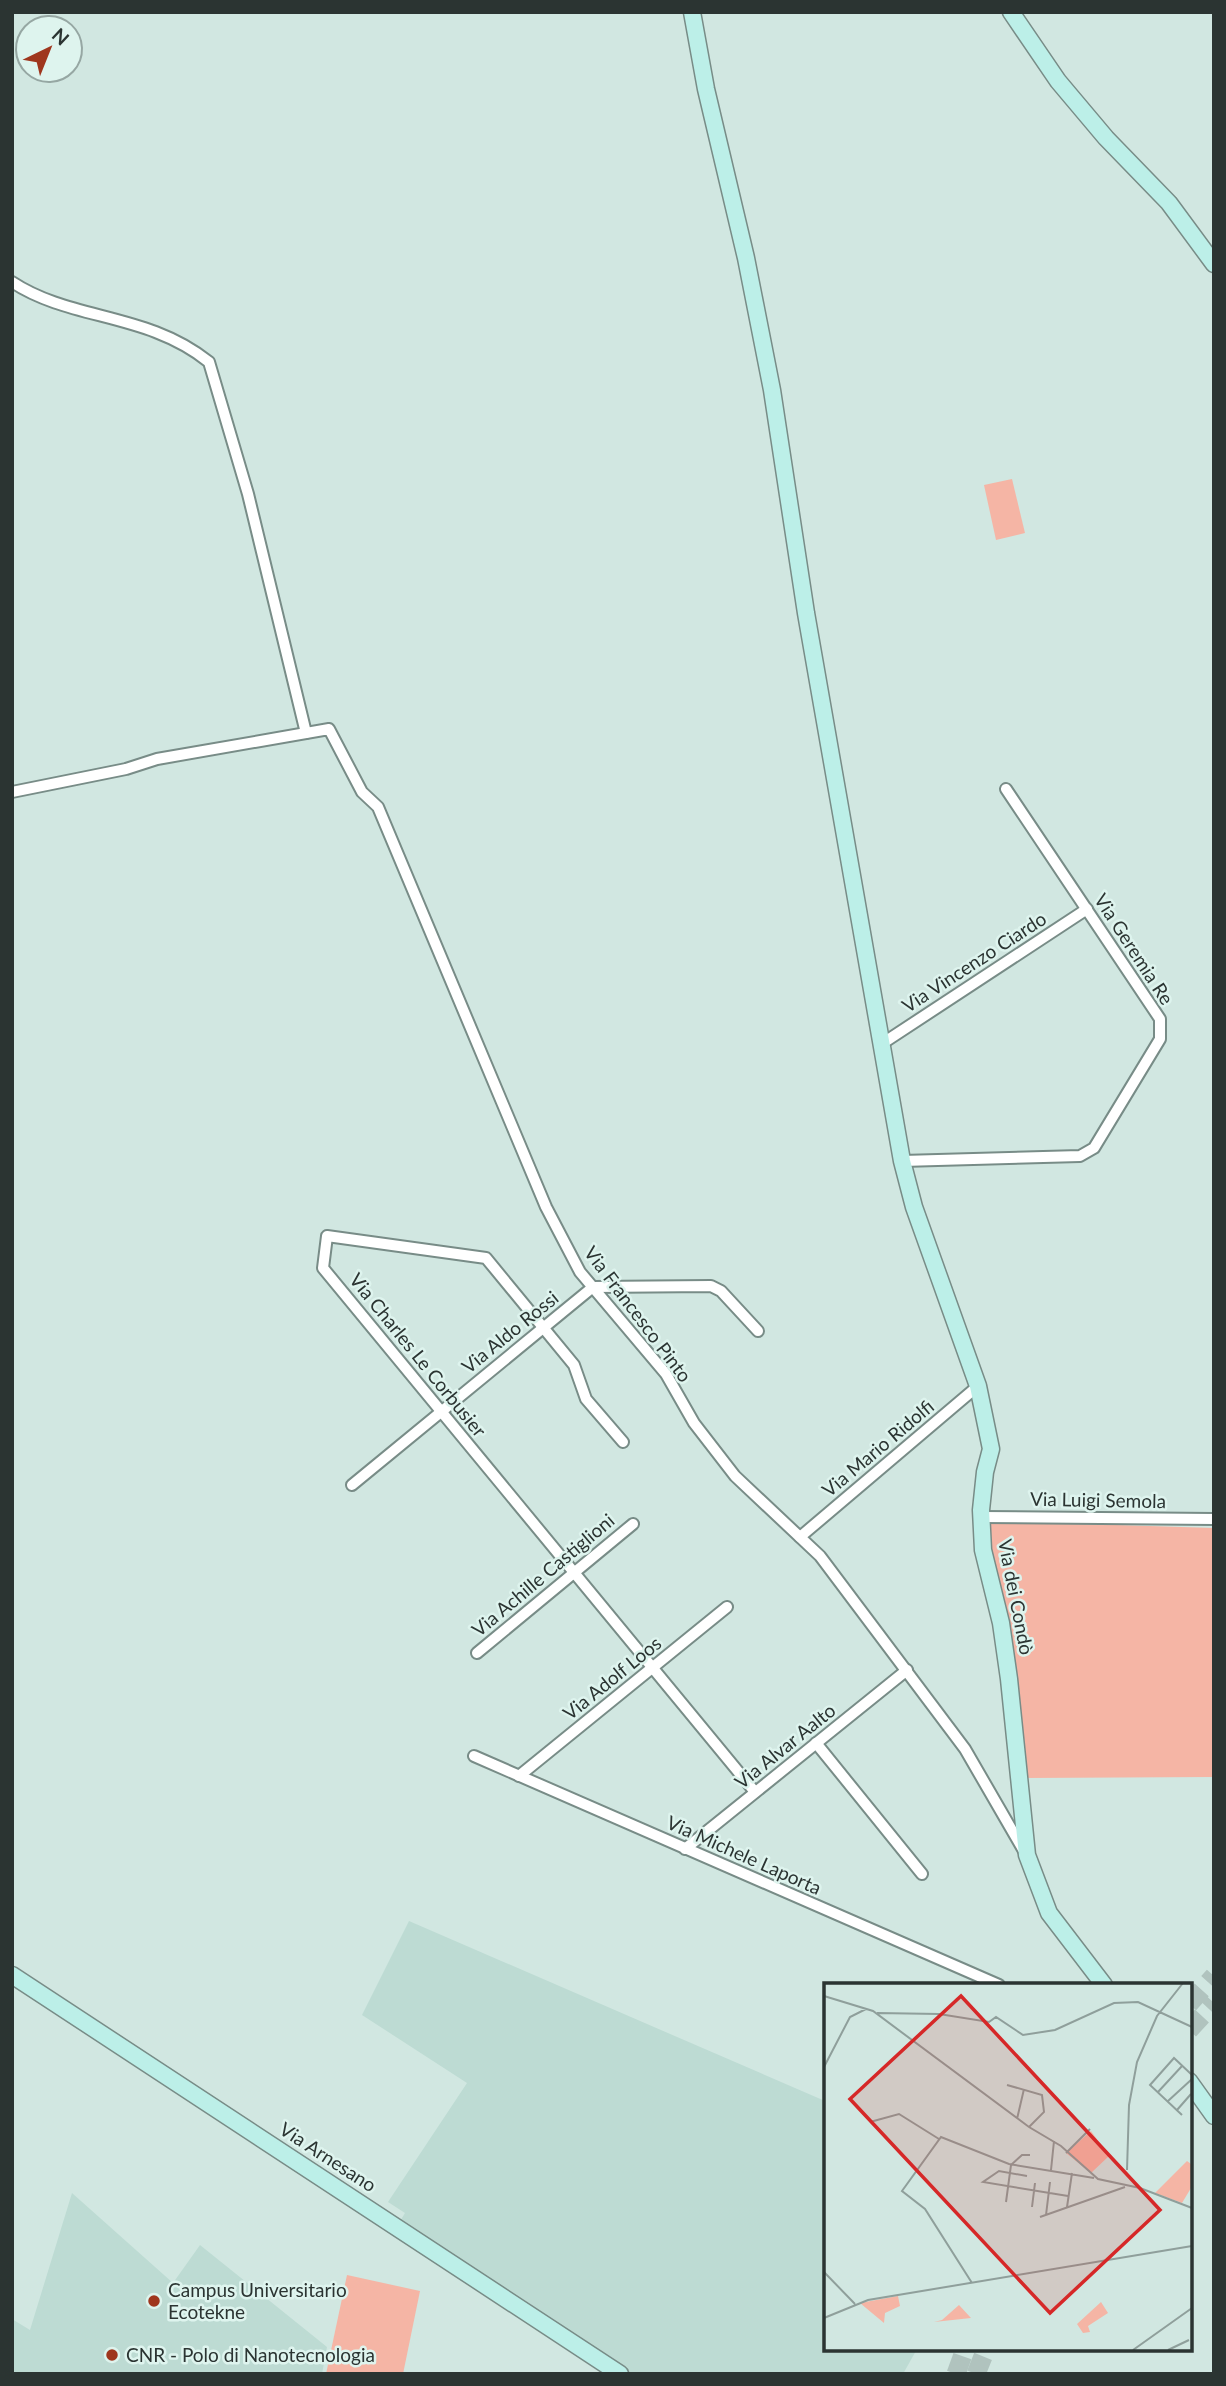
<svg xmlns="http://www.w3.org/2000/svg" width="1226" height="2386" font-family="Lato,sans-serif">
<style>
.built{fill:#bddbd3}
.green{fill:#f5b5a5}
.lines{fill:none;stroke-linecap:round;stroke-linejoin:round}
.highway-tunnel{stroke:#b0c3be;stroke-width:19;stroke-dasharray:19 10;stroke-linecap:butt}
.street-casing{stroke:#788c87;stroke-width:14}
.secondary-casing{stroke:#788c87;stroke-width:19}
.street{stroke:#fff;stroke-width:10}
.secondary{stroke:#bcefe8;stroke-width:16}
.poi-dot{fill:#9f361d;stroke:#def4ee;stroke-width:2.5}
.labels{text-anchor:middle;stroke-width:5;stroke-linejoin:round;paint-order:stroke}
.street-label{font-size:19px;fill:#2b3432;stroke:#def4ee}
.poi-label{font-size:19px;fill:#2b3432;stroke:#def4ee;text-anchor:start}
.inset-road{fill:none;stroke:#8f9f9b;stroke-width:2}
.view{fill:#d62828;fill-opacity:0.15;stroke:#d62828;stroke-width:3.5}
.inset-edge{fill:none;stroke:#2b3432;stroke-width:3.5}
</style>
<rect width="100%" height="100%" fill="#d1e7e1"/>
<!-- built -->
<g class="built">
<path d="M409,1921l416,180v248h92l-14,25h-278l-169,-114v-4l-57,-33 6,-10 -17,-11 79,-119 -105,-68z"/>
<path d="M72,2193l101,90 27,-38 127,102 -5,27h-310v-55l18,11z"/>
</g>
<!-- green -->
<g class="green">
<path d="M1012,479l13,54 -29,7 -12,-55z"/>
<path d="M987,1521l227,7v249l-190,1 -37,-228z"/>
<path d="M347,2275l73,16 -17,83h-77z"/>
</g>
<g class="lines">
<!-- highway-tunnel -->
<g class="highway-tunnel">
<path d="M1189,2004l25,-28"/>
<path d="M1189,2030l25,-27"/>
<path d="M956,2374l9,-25"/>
<path d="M976,2374l10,-25"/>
</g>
<!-- street casing -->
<g class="street-casing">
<g id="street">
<path d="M12,282c59,39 135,30 197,80l39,132 58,239"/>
<path d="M12,792l114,-23 31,-10 172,-30 33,63 16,15 168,400 34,65 86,102 28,49 41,53 85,80 145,193 59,102"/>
<path d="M880,1045l207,-136"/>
<path d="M902,1161l178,-5 14,-8 66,-109v-20l-154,-230"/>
<path d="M623,1442l-37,-43 -12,-34 -88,-107 -159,-22 -4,32 432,524"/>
<path d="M352,1485l241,-198 118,-1 10,5 37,40"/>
<path d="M981,1517l233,2"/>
<path d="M800,1537l178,-151"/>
<path d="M477,1653l156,-129"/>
<path d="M816,1743l106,131"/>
<path d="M474,1756l525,229"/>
<path d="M519,1776l208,-169"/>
<path d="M685,1849l222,-179"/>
</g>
</g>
<!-- secondary casing -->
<g class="secondary-casing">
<g id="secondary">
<path d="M692,12l14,77 40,169 26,132 34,223 96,548 12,46 64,179 13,63 -6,23 -4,38 2,40 18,73 8,56 18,176 22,58 55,72"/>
<path d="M1011,12l47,69 48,57 63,65 45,61"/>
<path d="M12,1975l608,399"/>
<path d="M1189,2081l25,35"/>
</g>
</g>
<!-- street -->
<use href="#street" class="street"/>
<!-- secondary -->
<use href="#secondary" class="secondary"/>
</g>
<!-- markers -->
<g class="poi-dot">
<circle cx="154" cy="2301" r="7"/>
<circle cx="112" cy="2355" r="7"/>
</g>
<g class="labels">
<!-- street labels -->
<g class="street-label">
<text transform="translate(1134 949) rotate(57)" y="7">Via Geremia Re</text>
<text transform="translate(974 962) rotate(-33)" y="7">Via Vincenzo Ciardo</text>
<text transform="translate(638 1314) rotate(53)" y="7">Via Francesco Pinto</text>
<text transform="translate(510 1332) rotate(-39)" y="7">Via Aldo Rossi</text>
<text transform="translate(418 1355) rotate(51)" y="7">Via Charles Le Corbusier</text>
<text transform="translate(878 1448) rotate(-40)" y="7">Via Mario Ridolfi</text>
<text transform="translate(1098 1500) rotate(1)" y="7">Via Luigi Semola</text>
<text transform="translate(543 1575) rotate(-40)" y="7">Via Achille Castiglioni</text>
<text transform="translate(1016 1597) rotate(79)" y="7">Via dei Condò</text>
<text transform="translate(612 1678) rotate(-39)" y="7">Via Adolf Loos</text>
<text transform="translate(785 1746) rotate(-39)" y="7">Via Alvar Aalto</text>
<text transform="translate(744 1855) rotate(24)" y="7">Via Michele Laporta</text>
<text transform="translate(328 2157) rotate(33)" y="7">Via Arnesano</text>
</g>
<!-- poi labels -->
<g class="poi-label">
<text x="168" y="2297">Campus Universitario<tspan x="168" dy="22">Ecotekne</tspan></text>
<text x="126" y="2362">CNR - Polo di Nanotecnologia</text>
</g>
</g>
<!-- overview -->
<g transform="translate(824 1983)">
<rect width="368" height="368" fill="#d1e7e1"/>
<path d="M267,148l18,25 -18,17 -25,-20zM363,178l4,3v24l-9,15 -27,-10zM74,313l2,10 -15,7 -1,10 -24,-20zM277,319l7,11 -20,13 2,6 -7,1 -6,-9zM135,322l12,13 -37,4 8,-2z" fill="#f5b5a5"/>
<path class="inset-road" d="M0,13l49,15 156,116 32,19 37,33 42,9 52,20M53,30l62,1 50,8 7,-5 27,18 32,-5 59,-27 24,-1 54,25M0,84l26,-50 16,-8M183,102l35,10 2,17 -15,15M334,109l24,-26M344,118l24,-22M353,127l14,-16M358,132l-32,-30 24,-27 18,17M193,136l7,-30M46,139l29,-8 40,25M242,170l24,-24M227,187l3,-29M303,187l2,-65 8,-43 20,-46 26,-33M203,193l-28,-5 -16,11 85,14M182,219l5,-37 11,-10h8M208,224l3,-24M243,224l5,-34M222,232l4,-33M216,234l85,-30M0,289l31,32M148,300l-47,-74 -23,-18 39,-54 68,27 85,14M0,335l44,-18 324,-54M309,367l59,-42M344,367l21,-10"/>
<path class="view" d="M137,13l199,214 -110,103 -200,-214z"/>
<rect width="368" height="368" class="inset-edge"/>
</g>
<!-- border -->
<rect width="1226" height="2386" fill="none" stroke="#2b3432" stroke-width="28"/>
<!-- north arrow -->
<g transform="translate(49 49) rotate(43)"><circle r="33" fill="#def4ee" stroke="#96a7a3" stroke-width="2"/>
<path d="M0-5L12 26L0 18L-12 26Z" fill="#9f361d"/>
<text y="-10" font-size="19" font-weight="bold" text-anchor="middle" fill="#2b3432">N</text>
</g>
</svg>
